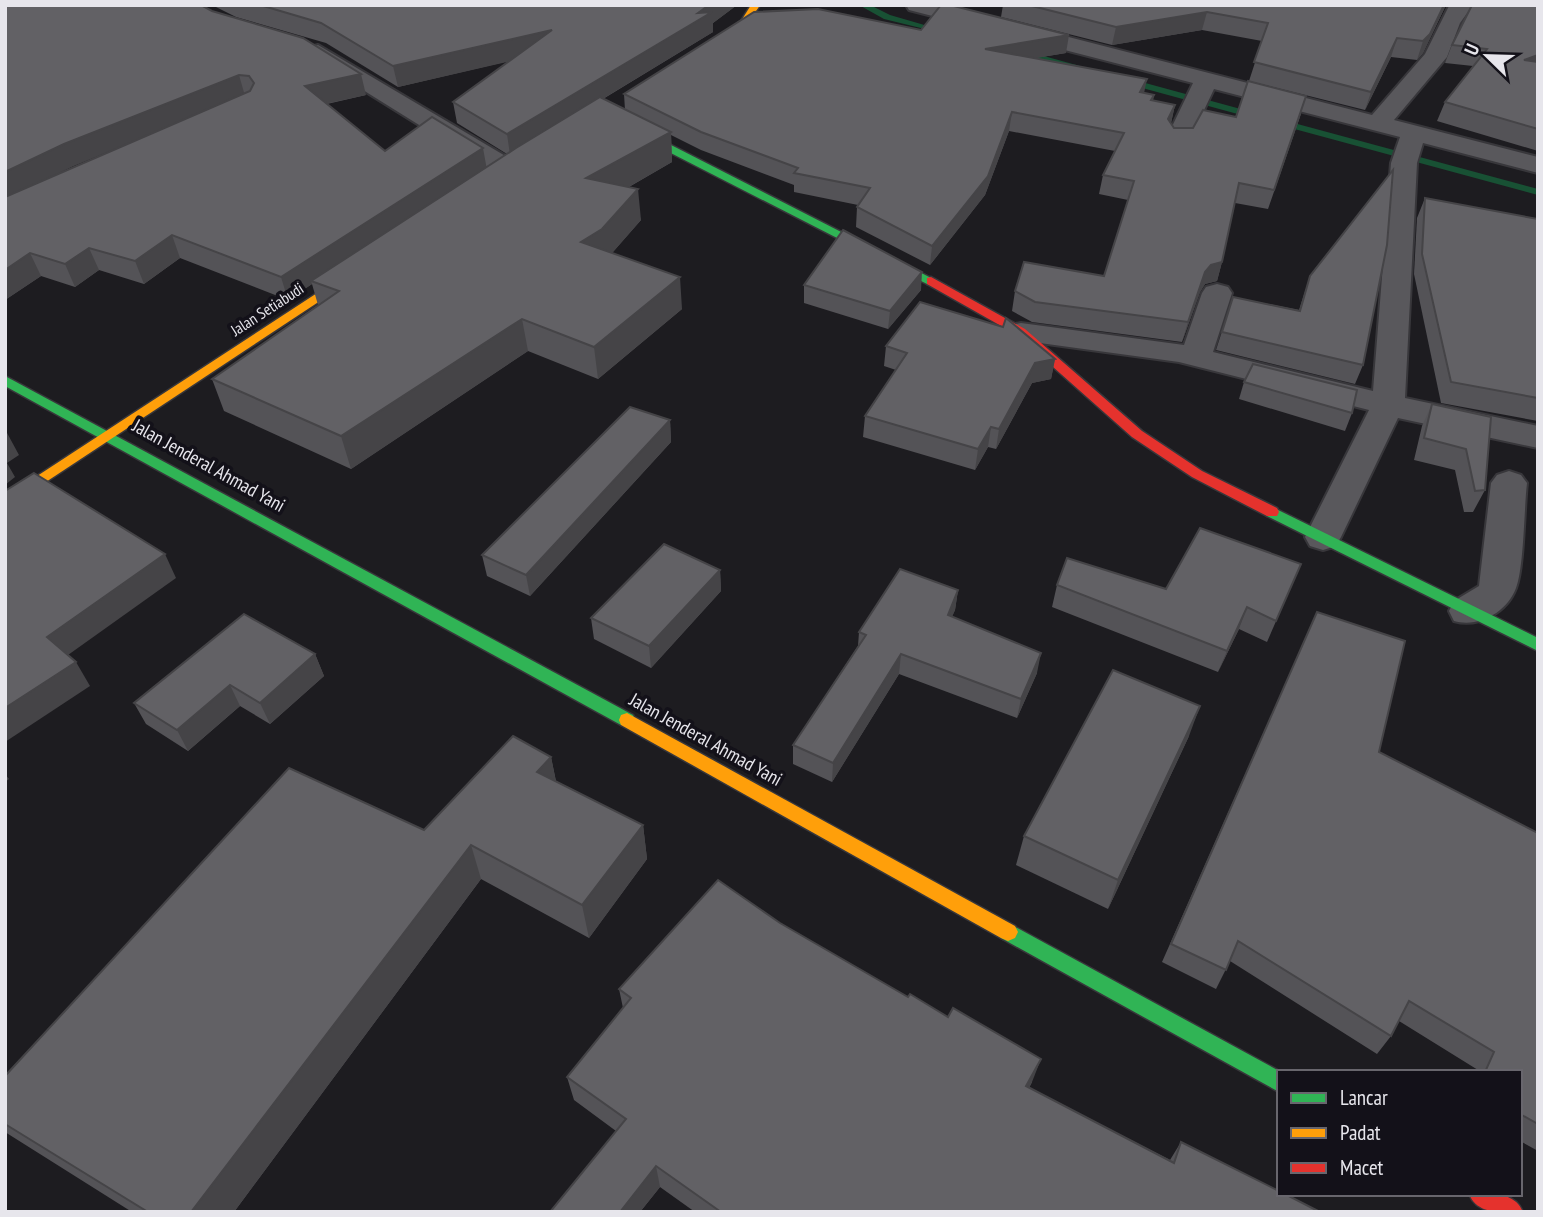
<svg xmlns="http://www.w3.org/2000/svg" width="1543" height="1217" font-family="'PT Sans Narrow',sans-serif">
<style>
.lines{fill:none;stroke-linecap:round;stroke-linejoin:round}
.stream{fill:#185134;fill-rule:evenodd}
.street-casing{stroke:#38373b;stroke-width:4}
.fast-casing{stroke:#38373b;stroke-width:3}
.slow-casing{stroke:#38373b;stroke-width:3}
.jam-casing{stroke:#38373b;stroke-width:3}
.street{fill:#59585c;fill-rule:evenodd}
.fast{fill:#30b455;fill-rule:evenodd}
.slow{fill:#ff9f0a;fill-rule:evenodd}
.jam{fill:#e5322d;fill-rule:evenodd}
.wall{fill:#545357;fill-rule:evenodd}
.shaded-wall{fill:#454447}
.building{fill:#626165;stroke:#454447;stroke-width:2}
.labels{text-anchor:middle;stroke-width:7;stroke-linejoin:round;paint-order:stroke}
.far-street-label{font-size:16px;fill:#e7e6ec;stroke:#131119}
.street-label{font-size:19px;fill:#e7e6ec;stroke:#131119}
</style>
<rect width="100%" height="100%" fill="#1d1c20"/>
<g class="lines">
<!-- stream -->
<g class="stream">
<path d="M859,5h11l20,10 55,16 -4,2 -57,-14z"/>
<path d="M1022,50l58,16 1,2 -4,3 -58,-16 -1,-2z"/>
<path d="M1127,78l132,36 2,2 -5,3 -132,-36v-4z"/>
<path d="M1279,119l259,70v6l-262,-71v-4z"/>
</g>
<!-- street casing -->
<g class="street-casing">
<g id="street">
<path d="M906,5h38l428,110 53,-61 24,-48 24,-1 -13,18 -13,34 -53,63 144,37v16l-115,-30 -6,20 -12,235 133,28v22l-140,-30 -57,119 -5,9 -13,4 -13,-4 -5,-9 64,-127 -190,-48 -169,-23 -4,-7 4,-7 11,-2 163,22 18,-52 4,-6 11,-3 11,3 4,6 -19,59 160,39 18,-228 9,-26 -186,-48 -26,55h-18l-4,-5 27,-56 -284,-73z"/>
<path d="M318,45l201,119 4,6 -4,6h-18l-191,-119 -4,-5 4,-5z"/>
<path d="M1509,471l12,4 6,8c-3,25 -3,85 -11,105 -9,24 -37,40 -62,33l-5,-10 5,-10 25,-15 12,-103 6,-8z"/>
</g>
</g>
<!-- fast casing -->
<g class="fast-casing">
<g id="fast">
<path d="M620,123h8l309,158 -6,4 -4,-1 -307,-157z"/>
<path d="M5,376l628,339 2,5 -2,5h-12l-616,-339z"/>
<path d="M1272,507l266,131v13l-271,-135 -2,-4 2,-4z"/>
<path d="M1008,923l273,149h-2v20l-278,-154 -3,-6 3,-6z"/>
</g>
</g>
<!-- slow casing -->
<g class="slow-casing">
<g id="slow">
<path d="M751,5h9c-9,15 -33,44 -51,43v-4l32,-23z"/>
<path d="M360,265l4,1v6l-359,237v-12z"/>
<path d="M627,713l388,213 3,6 -3,6 -7,3 -7,-3 -380,-213 -2,-5 2,-5z"/>
</g>
</g>
<!-- jam casing -->
<g class="jam-casing">
<g id="jam">
<path d="M931,277l94,52 117,102 60,40 75,37 2,4 -2,4h-10l-75,-39 -60,-40 -115,-102 -90,-51v-6z"/>
<path d="M1469,1194c19,0 45,-4 54,18 -19,0 -45,4 -54,-18z"/>
</g>
</g>
<!-- street -->
<use href="#street" class="street"/>
<!-- fast -->
<use href="#fast" class="fast"/>
<!-- slow -->
<use href="#slow" class="slow"/>
<!-- jam -->
<use href="#jam" class="jam"/>
</g>
<!-- wall -->
<g class="wall">
<path d="M5,5l361,90 -39,9 58,47 101,16 21,-13 -50,-31 -4,-21 56,-41 -111,26 -72,-44 -90,-26 -24,-12h525l-24,18v9l-110,67 22,11 -1,-16 297,-64 145,23 -31,5 109,35 10,2 -1,6 22,4 -4,18 3,5h19l43,-11 65,-3 -33,95 -33,-6 -13,59 -5,19 -12,3 -5,8 -18,50 -150,-20 -20,-11 3,-20 89,-15 24,-76 -29,-6 4,-19 12,-24 -106,-20 -24,64 -55,70 -74,-38 1,-20 1,-2 -64,-13v-7l-93,-35 -30,-15 1,27 -43,25 12,33 -29,33 70,56 -84,70 -70,-28 -177,118 -127,-58 -12,-32 106,-74 -6,-21 -24,16 -108,-42 -36,26 -45,-14 -24,17 -34,-11 -36,24zM155,132l-117,51 35,-17z"/>
<path d="M1003,5h443l-23,48 -6,7 -26,-3 -26,53 -116,-29 13,-40 -60,-11 -90,15 -111,-28z"/>
<path d="M1538,5v146l-101,-30 8,-19 28,-36 -28,-3 7,-18z"/>
<path d="M1425,198l113,21v202l-97,-18 -27,-129 3,-56z"/>
<path d="M1310,276l53,89 -8,19 -139,-34 17,-53 66,13z"/>
<path d="M804,285l117,5 -33,39 -84,-26z"/>
<path d="M886,346l169,13 -4,20 -19,4 -36,66 -8,-2 -13,23 -112,-33 2,-21 31,-46 -12,-4z"/>
<path d="M1244,382l108,31 -7,18 -106,-32z"/>
<path d="M1432,404l59,13 -6,73 -12,22h-9l-9,-42 -41,-10 8,-34z"/>
<path d="M670,420l1,22 -141,154 -43,-20 -5,-21z"/>
<path d="M1301,564l-34,78 -28,-13 -21,43 -166,-65 5,-22 109,4z"/>
<path d="M720,570l1,21 -70,77 -57,-29 -3,-21z"/>
<path d="M958,590l-3,20 -3,6 85,57 -20,45 -118,-44 -67,108 -39,-18v-19l65,-99 1,-14z"/>
<path d="M1317,612l62,140 159,81v318l-18,-10v-69h-43l1,-2 -79,-49 -8,15 -14,18 -147,-93 -14,28 -54,-27z"/>
<path d="M315,654l9,22 -54,48 -30,-18 -52,45 -42,-27 -12,-21z"/>
<path d="M1189,736l-81,173 -92,-44 8,-29z"/>
<path d="M551,757l5,24 87,44 4,34 -58,79 -108,-59 -247,333h-102l-127,-80v-56z"/>
<path d="M780,923l252,159 -3,6 141,72 11,-18 139,70h-625l-35,-25 -20,25h-90l66,-81 -42,-31 -7,-23 56,-69 -4,-19z"/>
</g>
<!-- shaded-wall -->
<g class="shaded-wall">
<path d="M709,5h28l-24,18v9l-203,123 -3,-21z"/>
<path d="M1444,5h2l-23,48 -6,7 6,-19z"/>
<path d="M1207,12l-5,18 -90,15 4,-18z"/>
<path d="M552,30l2,21 -156,36 -5,-21z"/>
<path d="M1069,35l-3,18 -83,14 2,-18z"/>
<path d="M1397,38l-6,19 -26,53 6,-18z"/>
<path d="M1538,55v16l-14,-11z"/>
<path d="M361,74l5,21 -55,12 -6,-21z"/>
<path d="M239,75l6,21 -172,70 -68,33v-27l59,-28z"/>
<path d="M1147,79l-4,19 -3,-6z"/>
<path d="M1175,105l-4,18 -3,-4z"/>
<path d="M1012,112l-3,19 -24,64 -55,70 2,-19z"/>
<path d="M671,132l1,30 -82,47 -4,-31z"/>
<path d="M483,148l4,22 -176,111 1,3 -24,16 -7,-23z"/>
<path d="M638,189l3,31 -35,40 -25,-18z"/>
<path d="M172,235l8,23 -36,26 -9,-23z"/>
<path d="M89,248l10,22 -24,17 -10,-23z"/>
<path d="M30,253l11,23 -36,24v-30z"/>
<path d="M1222,262l-5,19 -12,3 -5,8 -18,50 6,-20 17,-50 6,-7z"/>
<path d="M922,272l-1,18 -33,39 2,-18z"/>
<path d="M680,277l2,32 -84,70 -4,-32z"/>
<path d="M522,319l6,32 -177,118 -10,-33z"/>
<path d="M1055,359l-4,20 -19,4 -36,66 3,-20 36,-66z"/>
<path d="M670,420l1,22 -141,154 -4,-21z"/>
<path d="M991,427l-3,20 -13,23 3,-21z"/>
<path d="M6,431l13,24 -12,8 8,14 -10,8v-53z"/>
<path d="M165,554l11,24 -115,82 -14,-23z"/>
<path d="M720,570l1,21 -70,77 -2,-22z"/>
<path d="M958,590l-3,20 -10,24 3,-19z"/>
<path d="M1247,607l-8,22 -21,43 9,-21z"/>
<path d="M1041,653l-4,20 -20,45 4,-19z"/>
<path d="M315,654l9,22 -54,48 -10,-21z"/>
<path d="M901,654l-2,20 -67,108 1,-19z"/>
<path d="M76,662l14,24 -85,56v-34z"/>
<path d="M230,685l10,21 -52,45 -11,-21z"/>
<path d="M1200,706l-11,30 -81,173 10,-29z"/>
<path d="M551,757l7,35 -21,-20z"/>
<path d="M5,774l4,5 -4,3z"/>
<path d="M643,825l4,34 -58,79 -7,-33z"/>
<path d="M471,845l10,34 -247,333h-43z"/>
<path d="M1041,1059l-9,23 -14,27 8,-23z"/>
<path d="M656,1166l4,21 -20,25h-20z"/>
</g>
<!-- building -->
<g class="building">
<path d="M5,5h196l11,6 91,27 58,36 -56,12 80,65 47,-34 51,31 -202,129 -109,-42 -37,26 -46,-13 -24,16 -35,-11 -25,17v-73l245,-106 4,-8 -5,-7 -10,-1 -175,69 -59,28z"/>
<path d="M260,5h449l-11,8 14,-1 -205,122 -54,-32 99,-72 -159,36 -72,-43z"/>
<path d="M941,5h9l119,30 -84,14 162,30 -7,13 14,3 -3,5 24,5 -7,14 6,9h19l10,-18 33,7 12,-36 58,15 -32,94 -35,-7 -17,79 -11,3 -6,7 -17,50 -153,-20 -20,-11 9,-29 80,14 30,-95 -31,-6 21,-42 -112,-21 -24,64 -56,70 -75,-39 13,-19 -76,-15 4,-5 -97,-36 -77,-38 130,-82 64,-3 103,21z"/>
<path d="M1028,5h416l-14,29 -7,7 -26,-3 -26,54 -117,-30 14,-39 -61,-11 -91,15z"/>
<path d="M1472,5l66,1v49l-14,5 14,2v67l-93,-27 42,-53 -35,-4z"/>
<path d="M600,97l71,35 -85,46 52,11 -36,40 -21,13 99,35 -86,70 -72,-28 -181,117 -129,-57 127,-88 -28,-10 205,-133z"/>
<path d="M1393,170l-6,75 -24,120 -141,-33 11,-35 67,14 10,-35z"/>
<path d="M1425,198l113,21v179l-87,-16 -29,-128z"/>
<path d="M843,230l79,42 -32,39 -86,-26z"/>
<path d="M920,302l83,25 3,-9 49,41 -20,4 -36,66 -8,-2 -13,22 -113,-33 42,-63 -21,-7z"/>
<path d="M1253,364l104,26 -5,23 -108,-31z"/>
<path d="M1432,404l59,13 -6,73 -10,1 -9,-42 -42,-11z"/>
<path d="M630,407l40,13 -144,155 -44,-20z"/>
<path d="M34,473l131,81 -118,83 29,25 -71,46v-217z"/>
<path d="M1200,528l101,36 -25,57 -29,-14 -20,44 -170,-66 10,-27 99,31z"/>
<path d="M664,544l56,26 -71,76 -58,-28z"/>
<path d="M900,569l58,21 -10,25 93,38 -20,46 -120,-45 -68,109 -40,-18 73,-110 -7,-3z"/>
<path d="M1317,612l88,29 -26,111 159,81v291l-18,-10v-42h-35l9,-20 -85,-51 -18,35 -153,-95 -12,29 -55,-26z"/>
<path d="M244,614l71,40 -55,49 -30,-18 -53,45 -43,-27z"/>
<path d="M1113,670l87,36 -82,174 -94,-44z"/>
<path d="M513,736l38,21 -14,15 106,53 -61,80 -111,-60 -280,367h-43l-143,-88v-48l284,-308 135,62z"/>
<path d="M718,880l62,43 128,74 2,-3 38,23 5,-9 88,51 -15,27 148,77 7,-21 98,49v3h6l35,18h-599l-65,-46 -36,46h-70l76,-93 -59,-42 64,-79 -12,-9z"/>
</g>
<g class="labels">
<!-- far-street labels -->
<g class="far-street-label">
<text transform="translate(267 309) rotate(-33)" y="6">Jalan Setiabudi</text>
</g>
<!-- street labels -->
<g class="street-label">
<text transform="translate(209 465) rotate(29)" y="7">Jalan Jenderal Ahmad Yani</text>
<text transform="translate(706 739) rotate(29)" y="7">Jalan Jenderal Ahmad Yani</text>
</g>
</g>
<!-- border -->
<rect width="1543" height="1217" fill="none" stroke="#e7e6ec" stroke-width="14"/>
<!-- legend -->
<rect x="1277" y="1070" width="245" height="126" fill="#131119" stroke="#68666d" stroke-width="2"/>
<rect x="1291" y="1093" width="35" height="10" fill="#30b455" stroke="#68666d" stroke-width="2"/>
<text x="1340" y="1105" font-size="21" fill="#e7e6ec">Lancar</text>
<rect x="1291" y="1128" width="35" height="10" fill="#ff9f0a" stroke="#68666d" stroke-width="2"/>
<text x="1340" y="1140" font-size="21" fill="#e7e6ec">Padat</text>
<rect x="1291" y="1163" width="35" height="10" fill="#e5322d" stroke="#68666d" stroke-width="2"/>
<text x="1340" y="1175" font-size="21" fill="#e7e6ec">Macet</text>
<!-- north arrow -->
<g transform="translate(1487 56) rotate(293)" stroke="#131119" stroke-width="5" paint-order="stroke">
<path d="M0-5L12 26L0 18L-12 26Z" fill="#e7e6ec"/>
<text y="-10" font-size="19" font-weight="bold" text-anchor="middle" fill="#e7e6ec">U</text>
</g>
</svg>
